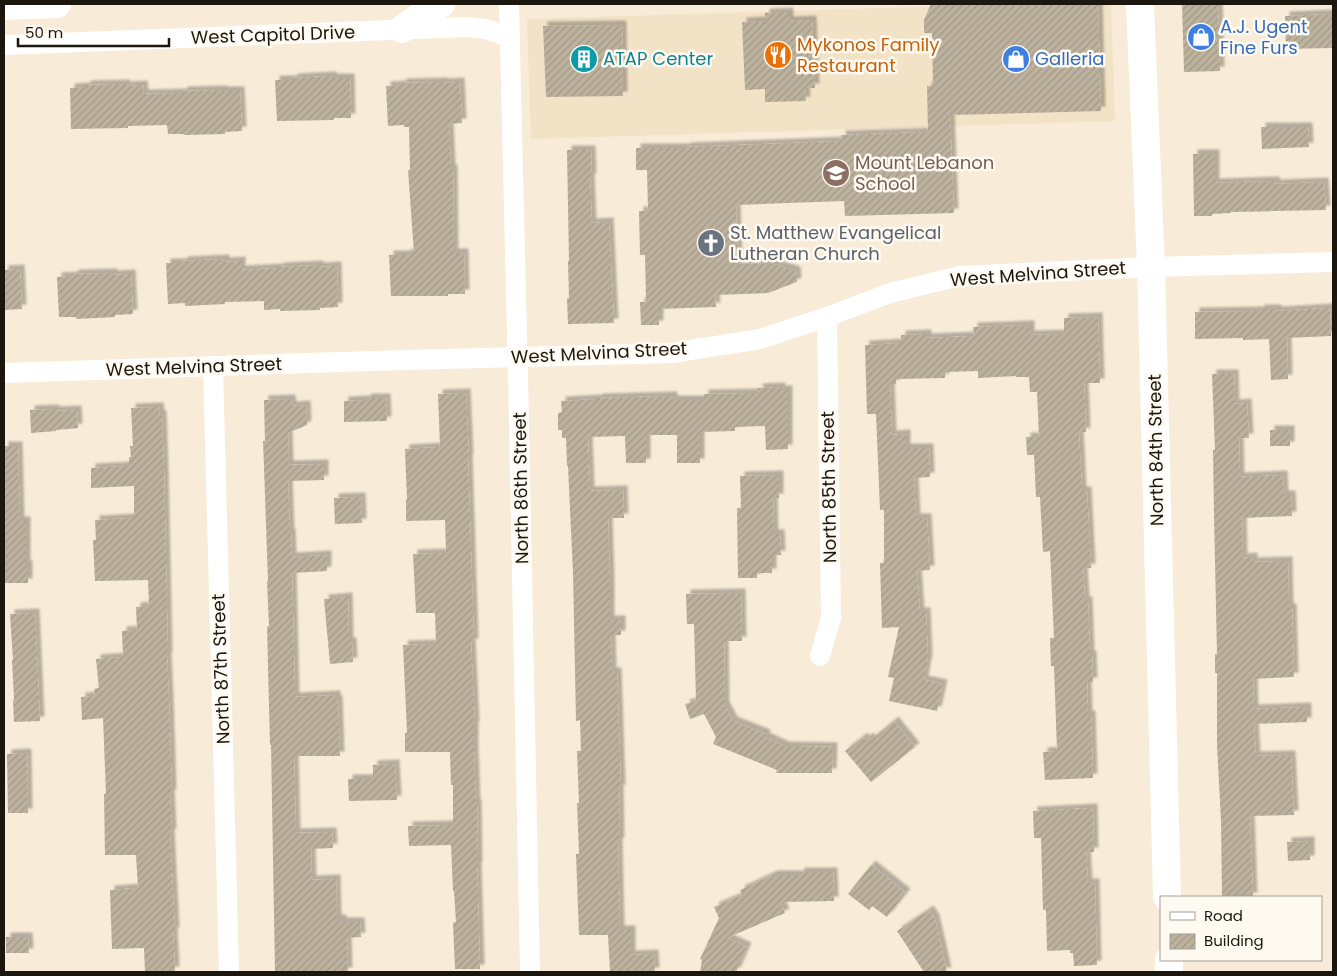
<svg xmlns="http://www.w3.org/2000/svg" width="1337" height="976" font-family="Poppins,sans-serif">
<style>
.built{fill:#f2e2c6}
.building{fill:url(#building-hatch);filter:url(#shadow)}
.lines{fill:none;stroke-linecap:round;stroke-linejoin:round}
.street{stroke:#fff;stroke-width:20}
.secondary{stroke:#fff;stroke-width:28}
.primary{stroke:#fff;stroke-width:28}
.labels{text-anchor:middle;stroke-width:5;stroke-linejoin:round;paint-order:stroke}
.shop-label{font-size:18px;fill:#366cbe;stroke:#fffaf1;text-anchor:start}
.street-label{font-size:18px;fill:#1b170f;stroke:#fffaf1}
.food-label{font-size:18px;fill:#c56008;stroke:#fffaf1;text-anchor:start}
.culture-label{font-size:18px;fill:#0d838f;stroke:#fffaf1;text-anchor:start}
.education-label{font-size:18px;fill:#785e54;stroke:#fffaf1;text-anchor:start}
.worship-label{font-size:18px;fill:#5b616d;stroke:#fffaf1;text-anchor:start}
</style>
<defs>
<pattern id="building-hatch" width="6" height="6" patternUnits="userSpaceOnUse" patternTransform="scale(1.25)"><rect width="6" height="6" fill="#bdb29e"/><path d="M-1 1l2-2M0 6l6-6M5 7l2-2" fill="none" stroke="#a29887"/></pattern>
<filter id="shadow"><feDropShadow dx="4.5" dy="-4.5" stdDeviation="1" flood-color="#0004"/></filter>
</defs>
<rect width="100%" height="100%" fill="#f8ebd7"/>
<!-- built -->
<path class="built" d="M1010,4h101l4,117 -584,18 -4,-120z"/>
<!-- building -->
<g class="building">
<path d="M931,4h167l3,107 -151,4 4,98 -109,3 -1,-15 -108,4 2,59 32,-1 26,8 1,11 -29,11 -53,2 1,12 -57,2v16h-18l-1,-23h6l-1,-47h-5l-1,-44h9l-1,-41h-11v-22h50v-1l156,-6 -1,-6 87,-3 -1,-46h6l-1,-53h-8v-13z"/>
<path d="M1182,4h36l2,67 -36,1z"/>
<path d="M789,12v9l23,-1 3,68h-10l1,13 -41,1v-13l-20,1 -3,-68 23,-1v-8z"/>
<path d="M1333,14v34l-47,1 -1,-33z"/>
<path d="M622,25l1,71 -77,1 -3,-71z"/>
<path d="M332,76v2h18l1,40h-17v2l-57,1 -2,-41h18v-2z"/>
<path d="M443,82v1l17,-1 2,41 -13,1 2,45h2l1,84h10l1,41h-17v2h-57l-2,-41h18v-2h7l-6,-83h2l-1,-43h-5v-2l-16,1 -2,-40 16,-1v-2z"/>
<path d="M126,84v2l17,-1 1,9 39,-1v-2l40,-1v1h17l2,40 -17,1v2l-41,1v-1h-16l-1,-9 -39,1v2l-57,1 -1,-41 16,-1v-2z"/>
<path d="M1261,127h47l1,20 -47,2z"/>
<path d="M567,150h24l1,28h-2l2,45 17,-1 5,101 -46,1 -1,-26h2l-1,-37h1z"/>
<path d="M1193,154h22v29l60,-2 1,3 48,-2 2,28 -95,2v1l-19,1v2h-18z"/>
<path d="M225,259v3l16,-1v9l39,-2v-1l39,-2v2l18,-1 1,41 -18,1v2l-40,1v-2l-16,1v-9l-39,1v2l-40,2v-3l-17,1 -2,-41h17v-2z"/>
<path d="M20,269l2,40 -18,1v-40z"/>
<path d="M113,273v2l18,-1 2,40 -18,1v2l-39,2v-2h-17l-2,-40 17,-1v-2z"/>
<path d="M1330,308l1,28 -44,2 1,41 -17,1 -2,-41 -26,1v-2l-48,1v-27l65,-1v-2h17v2z"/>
<path d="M1098,317l2,66h-16l2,49 -7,1 3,58h5l4,77 -8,1 2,32h3l2,54h2l1,27h-6l1,33h3l2,63 -48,2 -2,-28 14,-1 -3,-85h-3l-1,-28h4l-4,-87 -7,1 -3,-55h-4l-2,-42h-7l-1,-18h13l-2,-45h-7l-1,-15h-13v-1l-38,2v-7l-33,1v6l-49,1v5h-6l2,51 14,-1v14h23l1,29 -16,1 2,40h11l3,52 -13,1 3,41h6l2,46 -4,22 19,4 -6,27 -48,-10 5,-23 -6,-1 11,-50 -17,1 -2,-65h4v-53h-4l-4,-96h-9l-2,-69 36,-2v-8l26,-1v4l47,-2 -1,-9 57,-2v10l34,-1v-16z"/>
<path d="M1212,374h22l1,30 12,-1 2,35h-10l1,39 43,-2 1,20h7l1,21 -50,2 1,40 10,-1v5l35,-1 1,47h3l2,69 -41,2 1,30 53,-2v15l-53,2 2,32 35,-1 3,60 -44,1 3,81h-31l-1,-77 -4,-75v-72h-2v-19h2l-3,-139 -1,-65h2z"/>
<path d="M781,387v3h7v59l-22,1 -1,-24 -30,1v4l-35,1v31h-23v-28h-31v28h-20l-1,-27 -37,1v1l2,53 33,-1 1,28h-16l2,65v37h11v15h-10l1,37h5l4,117h-2l1,53h-2l2,88h11v25l23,-1 1,18h-45l-2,-37h-29l-3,-81h3l-2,-51h2l-2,-52h4l-1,-31 -4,1 -3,-148 -5,-107h-1l-1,-28h-4v-8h-4v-17l4,-1 -1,-11 37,-2v-1l75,-2v4h31v-6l55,-1 -1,-5z"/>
<path d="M466,393l3,66h-1l6,184h-3l4,83h-1v26l2,52h1l1,62h-1l3,103h-25l-2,-46 3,-1 -2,-31h-1l-2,-46 -42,1 -1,-20 45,-1v-40h-2l-1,-33h-45v-19h2l-4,-88 33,-1 -1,-31h-19l-3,-59 33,-1 -1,-33 -39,1v-21h1l-2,-51 35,-2 -2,-53z"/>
<path d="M366,398h20l1,23 -43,1v-21l23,-1z"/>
<path d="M291,399l1,7 14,-1 1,20 -19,8 1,32 35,-1v16l-36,1 2,52h1l1,24 35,-2v16l-35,2 3,124 41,-2v5h2l2,56h-46l2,77 36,-1 1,16 -22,1 1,31 24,-1 1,40h5v3h18l1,15 -14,1 1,34h-73l-4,-227h-1l-3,-118 2,-1 -2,-45h1l-4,-114 -1,-26h2l-1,-41z"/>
<path d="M159,407l1,8h2l2,56 4,185h-1l2,45 3,93h-2l2,39h-2l5,99h-2l2,39 -30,1 -1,-24 -32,1 -2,-59 28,-2 -2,-33h-31l-1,-61h2l-3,-76 -21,2 -1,-23 14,-1 -1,-7 5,-1 -3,-29 27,-2 -1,-26 15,-1 -1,-23 13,-1 -1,-26 -53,1 -2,-41h3l-1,-20 39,-2v-32l-43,2v-20l38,-2v-9h2l-1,-11h3l-2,-38z"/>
<path d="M55,409v2l22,-1 1,18 -22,2v1l-25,2 -1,-23z"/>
<rect x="1270" y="430" width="20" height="16"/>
<path d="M4,446h14l2,75h6v44h2v18h-24z"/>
<path d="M779,475v23h-6l1,36h6l1,21h-9v18h-15v5h-19l-1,-70h4l-1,-32z"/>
<path d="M361,497l1,26 -27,1 -1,-26z"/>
<path d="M741,593l1,48h-18l1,65 8,15 33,13 -1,3 20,9 48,1 -1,26h-56l1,-3 -64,-26 3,-7 -12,-23 -14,5 -5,-15 11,-3 -2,-77h-7l-1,-30z"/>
<path d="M348,597l1,45h3l1,20 -23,2 -6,-65z"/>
<path d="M35,613l5,108 -26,1 -1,-22h1l-2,-40h1l-3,-46z"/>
<path d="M894,721l21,26 -44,35 -26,-31 18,-14 2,3 4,-3 2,3z"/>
<path d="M25,753l2,1 1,59h-20l-1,-59z"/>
<path d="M395,764l2,36 -48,1 -1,-22h25v-14z"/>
<path d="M1093,808l1,44h-8l2,31h7l2,82 -23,1 -1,-13h-3v-3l-23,1 -1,-41h-3l-2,-72h-7l-1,-27z"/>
<path d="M1310,841v19l-22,1 -1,-19z"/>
<path d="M871,865l35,28 -19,24 -15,-11 -3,4 -21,-16z"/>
<path d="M800,872h33l1,29 -54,1 5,11 -58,25 20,9 -11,25h-36l2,-12 -2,-1 19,-41 -5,-11 28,-12 -2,-5 33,-15h27z"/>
<path d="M929,910l6,9 12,53h-23l-27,-41z"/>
<path d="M6,937h22l1,16h-23z"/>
</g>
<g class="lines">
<!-- street -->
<g class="street">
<path d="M509,4l9,372 12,596"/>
<path d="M4,45l463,-18c16,1 29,3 43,12"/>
<path d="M213,366l16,606"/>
<path d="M4,373l368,-12 300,-8 88,-14 67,-22 63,-24 70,-17 191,-9 182,-5"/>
<path d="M820,656l11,-38 -4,-301"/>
</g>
<!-- secondary -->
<g class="secondary">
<path d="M1140,4l11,263 16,630"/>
<path d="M1169,960v12"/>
</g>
<!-- primary -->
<g class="primary">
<path d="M4,6l53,-2"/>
<path d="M402,29l29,-20 10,-5"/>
</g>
</g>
<!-- icons -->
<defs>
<g id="shop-disc" transform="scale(1.4375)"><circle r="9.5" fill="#3f7fe0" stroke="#fffaf1"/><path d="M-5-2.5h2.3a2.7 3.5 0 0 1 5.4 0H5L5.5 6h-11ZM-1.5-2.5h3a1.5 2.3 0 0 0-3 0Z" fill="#fff"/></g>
<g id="restaurant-disc" transform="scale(1.4375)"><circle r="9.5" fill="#e8710a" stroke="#fffaf1"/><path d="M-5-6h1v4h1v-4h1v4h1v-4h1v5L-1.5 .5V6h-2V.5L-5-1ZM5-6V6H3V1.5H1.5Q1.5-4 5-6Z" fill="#fff"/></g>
<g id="building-disc" transform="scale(1.4375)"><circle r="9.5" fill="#0f9aa8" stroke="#fffaf1"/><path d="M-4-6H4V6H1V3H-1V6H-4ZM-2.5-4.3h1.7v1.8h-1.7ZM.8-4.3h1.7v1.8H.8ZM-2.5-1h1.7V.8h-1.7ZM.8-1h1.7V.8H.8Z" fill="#fff"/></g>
<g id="school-disc" transform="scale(1.4375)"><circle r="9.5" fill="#8d6e63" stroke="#fffaf1"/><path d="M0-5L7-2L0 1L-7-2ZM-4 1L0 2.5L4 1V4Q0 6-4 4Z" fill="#fff"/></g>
<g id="church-disc" transform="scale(1.4375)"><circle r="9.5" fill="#6b7280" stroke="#fffaf1"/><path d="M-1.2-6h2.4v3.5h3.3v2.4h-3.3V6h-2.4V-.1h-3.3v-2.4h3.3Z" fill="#fff"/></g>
</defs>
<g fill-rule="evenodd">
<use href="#shop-disc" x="1201" y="37"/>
<use href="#restaurant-disc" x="778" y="55"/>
<use href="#building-disc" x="584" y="59"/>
<use href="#shop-disc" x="1016" y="59"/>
<use href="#school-disc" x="836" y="173"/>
<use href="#church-disc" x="711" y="243"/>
</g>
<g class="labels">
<!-- shop labels -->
<g class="shop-label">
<text x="1220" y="33">A.J. Ugent<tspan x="1220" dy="21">Fine Furs</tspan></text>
<text x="1035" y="65">Galleria</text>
</g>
<!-- street labels -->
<g class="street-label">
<text transform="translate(273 35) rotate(-2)" y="6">West Capitol Drive</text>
<text transform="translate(1038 274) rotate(-4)" y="6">West Melvina Street</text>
<text transform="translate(599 353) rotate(-3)" y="6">West Melvina Street</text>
<text transform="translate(194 367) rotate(-2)" y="6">West Melvina Street</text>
<text transform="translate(1156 450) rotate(-91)" y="6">North 84th Street</text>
<text transform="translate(829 487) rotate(-91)" y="6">North 85th Street</text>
<text transform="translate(521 488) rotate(-91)" y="6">North 86th Street</text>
<text transform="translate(221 669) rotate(-92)" y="6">North 87th Street</text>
</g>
<!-- food labels -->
<g class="food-label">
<text x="797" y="51">Mykonos Family<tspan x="797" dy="21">Restaurant</tspan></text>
</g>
<!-- culture labels -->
<g class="culture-label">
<text x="603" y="65">ATAP Center</text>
</g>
<!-- education labels -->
<g class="education-label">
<text x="855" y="169">Mount Lebanon<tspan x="855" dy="21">School</tspan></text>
</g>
<!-- worship labels -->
<g class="worship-label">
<text x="730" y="239">St. Matthew Evangelical<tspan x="730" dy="21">Lutheran Church</tspan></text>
</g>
</g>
<!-- border -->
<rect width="1337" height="976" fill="none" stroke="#1b170f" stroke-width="10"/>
<!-- legend -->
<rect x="1160" y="896" width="162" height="65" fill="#fffaf1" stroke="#a49f97"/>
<rect x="1170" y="912" width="25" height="8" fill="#ffffff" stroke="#a49f97"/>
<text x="1204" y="921" font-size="15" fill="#1b170f">Road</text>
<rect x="1170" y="934" width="25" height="15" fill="url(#building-hatch)" stroke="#a49f97"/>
<text x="1204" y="946" font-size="15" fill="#1b170f">Building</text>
<!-- scale -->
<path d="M18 38v8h151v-8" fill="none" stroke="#1b170f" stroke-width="2.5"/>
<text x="25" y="38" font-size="15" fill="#1b170f" stroke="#fffaf1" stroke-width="4" paint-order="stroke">50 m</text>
</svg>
